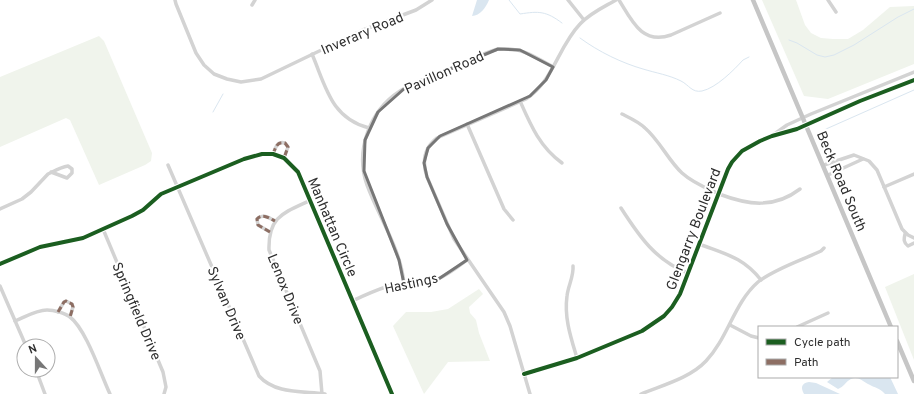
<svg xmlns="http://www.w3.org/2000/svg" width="914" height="394" font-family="Overpass,sans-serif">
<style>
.green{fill:#f0f4ec}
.water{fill:#dae6f0}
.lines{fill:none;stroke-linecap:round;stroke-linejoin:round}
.stream{stroke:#dae6f0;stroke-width:1}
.minor{stroke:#d3d3d3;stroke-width:3.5}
.major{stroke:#c6c6c6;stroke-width:4.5}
.quiet{stroke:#8d6e63;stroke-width:3;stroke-dasharray:6 3;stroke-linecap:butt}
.cycleway-casing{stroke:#fff;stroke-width:6}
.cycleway{stroke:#1b5e20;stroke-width:4}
.marked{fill:none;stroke:#777;stroke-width:3;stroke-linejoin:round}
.labels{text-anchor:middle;stroke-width:4;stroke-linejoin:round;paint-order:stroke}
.street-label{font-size:14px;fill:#2e2e2e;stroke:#fff}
</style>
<rect width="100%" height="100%" fill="#fff"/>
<!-- green -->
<g class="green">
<path d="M762,0h34l9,25 6,8 10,5 12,1h15l15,-9 27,-23 24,-1v58l-86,35 -24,-3z"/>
<path d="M99,36l5,5 48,112 -1,8 -6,4 -46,20 -29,-65 -4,-2 -66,29v-70z"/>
<path d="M914,274v86l-29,-73z"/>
<path d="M479,289l4,5 -14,13 1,6 6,7 3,13 11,28 -42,1 -24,32 -31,-68 13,-14h25l17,-3z"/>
</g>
<!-- water -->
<g class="water">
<path d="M477,0h12c-3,7 -9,16 -17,16z"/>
<path d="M833,377h57l8,17h-13c-5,-6 -10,-6 -17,-10 -6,-3 -10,-8 -17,-5 -6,3 -7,8 -13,10l-11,-7z"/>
<path d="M809,382l7,1 24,11h-36c-4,-7 -2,-11 5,-12z"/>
</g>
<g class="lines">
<!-- stream -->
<g class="stream">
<path d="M509,0l11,14c19,-3 26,-3 42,9"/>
<path d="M580,38c19,14 42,25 63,31 13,4 26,6 38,12 8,4 11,12 21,10 14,-3 32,-21 41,-31l6,-3"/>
<path d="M789,40l8,3 20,12 8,2 9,-2 20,-10 44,-28 16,-8"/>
<path d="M213,112l10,-18"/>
<path d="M826,129l88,-39"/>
</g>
<!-- minor -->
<g class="minor">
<path d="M175,0l1,4 20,49 8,12 10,9 13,5 14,3 20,-3 102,-49 53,-20 16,-10"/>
<path d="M568,0l16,20"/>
<path d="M619,0c13,21 23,45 52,35l49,-22"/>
<path d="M828,0l8,12"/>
<path d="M252,5l3,-5"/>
<path d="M312,54c14,33 19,64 57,74"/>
<path d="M520,101c11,25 20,46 42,62"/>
<path d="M622,114c8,4 17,8 23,14 15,13 23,32 37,45 11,10 24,15 37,21 29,11 55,15 81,-5"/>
<path d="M467,124l37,85 9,11"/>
<path d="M773,135l14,-10 24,-11 103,-42"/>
<path d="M273,154c3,-7 4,-13 12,-11l3,4 -4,11"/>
<path d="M168,165l91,211c16,18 43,15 66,18"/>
<path d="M824,165l30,-10 15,6 8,9 25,59 6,6 6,3"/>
<path d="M828,175l35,-16"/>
<path d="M884,187l30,-13"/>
<path d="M309,201c-26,12 -41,16 -40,49l51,121 2,23"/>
<path d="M621,208c18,28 35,53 67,65"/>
<path d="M0,209l22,-10 9,-7 17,-18c6,-3 13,-7 20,-8l4,3v4l-5,5 -16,-6"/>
<path d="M103,229l60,143 3,15 -2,7"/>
<path d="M270,232l-12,-7 -1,-6c6,-6 12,-1 18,2"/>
<path d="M905,234c-1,5 -2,8 3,12l6,-3"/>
<path d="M699,244c26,10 44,13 62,36"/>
<path d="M0,264l40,-17 43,-9 20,-9 29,-13 11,-6 18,-16 83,-35 18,-5h11l11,4 14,14 94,222"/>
<path d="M573,266c1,10 -5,20 -6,30 -3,22 4,42 10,62"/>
<path d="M404,284c-3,-35 -25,-66 -37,-99 -12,-34 2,-74 33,-94 14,-9 31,-14 47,-21 17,-7 33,-16 51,-21 23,-2 36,7 55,18"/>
<path d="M0,286l26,60"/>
<path d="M352,301c14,-6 27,-13 41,-16 14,-2 30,0 43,-5 12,-5 22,-13 31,-20"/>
<path d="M58,312l6,-10 2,-1 6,3 1,3 -3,10"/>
<path d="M15,321c10,-4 21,-11 32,-11 7,0 18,3 23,7 16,12 31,58 40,77"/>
<path d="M730,325l21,11 8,2"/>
<path d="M797,327l31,-14"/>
<path d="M36,370l9,24"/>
<path d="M524,374l53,-16 65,-27 22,-15 8,-9 8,-13 48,-125 4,-7 10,-11 18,-10 12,-5 25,-7 63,-28 54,-21"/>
<path d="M530,394l-20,-68 -6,-14 -50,-73 -27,-62c-5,-15 -3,-29 10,-39l89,-39c27,-17 32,-52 54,-75 10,-11 24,-17 36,-24"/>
<path d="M641,394c22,-9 49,-16 65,-33 22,-23 28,-58 52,-79 16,-13 44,-22 63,-31l3,-3"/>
</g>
<!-- major -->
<g class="major">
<path d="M753,0l138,327"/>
<path d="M897,341l17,40"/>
</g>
<!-- quiet -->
<g class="quiet">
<path d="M273,154c3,-7 4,-13 12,-11l3,4 -4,11"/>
<path d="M270,232l-12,-7 -1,-6c6,-6 12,-1 18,2"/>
<path d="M58,312l6,-10 2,-1 6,3 1,3 -3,10"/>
</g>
<!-- cycleway casing -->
<g class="cycleway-casing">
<g id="cycleway">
<path d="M0,264l40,-17 43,-9 20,-9 29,-13 11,-6 18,-16 83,-35 18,-5h11l11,4 14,14 94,222"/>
<path d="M524,374l53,-16 65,-27 22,-15 8,-9 8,-13 48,-125 4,-7 10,-11 18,-10 12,-5 25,-7 63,-28 54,-21"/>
</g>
</g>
<!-- cycleway -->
<use href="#cycleway" class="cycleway"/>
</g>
<!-- marked area -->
<path class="marked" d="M498,49l22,1 33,17 -7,13 -16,16 -90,40 -12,12 -4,15 3,14 20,47 20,36 -30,20 -33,4 -5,-24 -35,-89 1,-31 13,-28 27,-24z"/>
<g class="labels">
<!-- street labels -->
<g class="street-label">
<text transform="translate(362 33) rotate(-23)" y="5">Inverary Road</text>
<text transform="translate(444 72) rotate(-24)" y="5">Pavillon Road</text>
<text transform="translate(842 181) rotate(67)" y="5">Beck Road South</text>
<text transform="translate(333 227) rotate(67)" y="5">Manhattan Circle</text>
<text transform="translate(693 229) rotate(-69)" y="5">Glengarry Boulevard</text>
<text transform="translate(411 283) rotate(-12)" y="5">Hastings</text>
<text transform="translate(286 289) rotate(68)" y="5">Lenox Drive</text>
<text transform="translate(227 303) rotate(67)" y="5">Sylvan Drive</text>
<text transform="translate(137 311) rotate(67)" y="5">Springfield Drive</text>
</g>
</g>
<!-- legend -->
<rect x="758" y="326" width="140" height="52" fill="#ffffff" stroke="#ababab"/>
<rect x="766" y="339" width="20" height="6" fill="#1b5e20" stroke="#ababab"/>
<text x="794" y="346" font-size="12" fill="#2e2e2e">Cycle path</text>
<rect x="766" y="359" width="20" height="6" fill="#8d6e63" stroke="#ababab"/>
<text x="794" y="366" font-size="12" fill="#2e2e2e">Path</text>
<!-- north arrow -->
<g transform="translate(36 358) rotate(339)"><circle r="19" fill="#ffffff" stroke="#ababab"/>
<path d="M0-3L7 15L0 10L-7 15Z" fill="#777777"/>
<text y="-6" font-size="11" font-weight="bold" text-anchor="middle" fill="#2e2e2e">N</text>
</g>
</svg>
